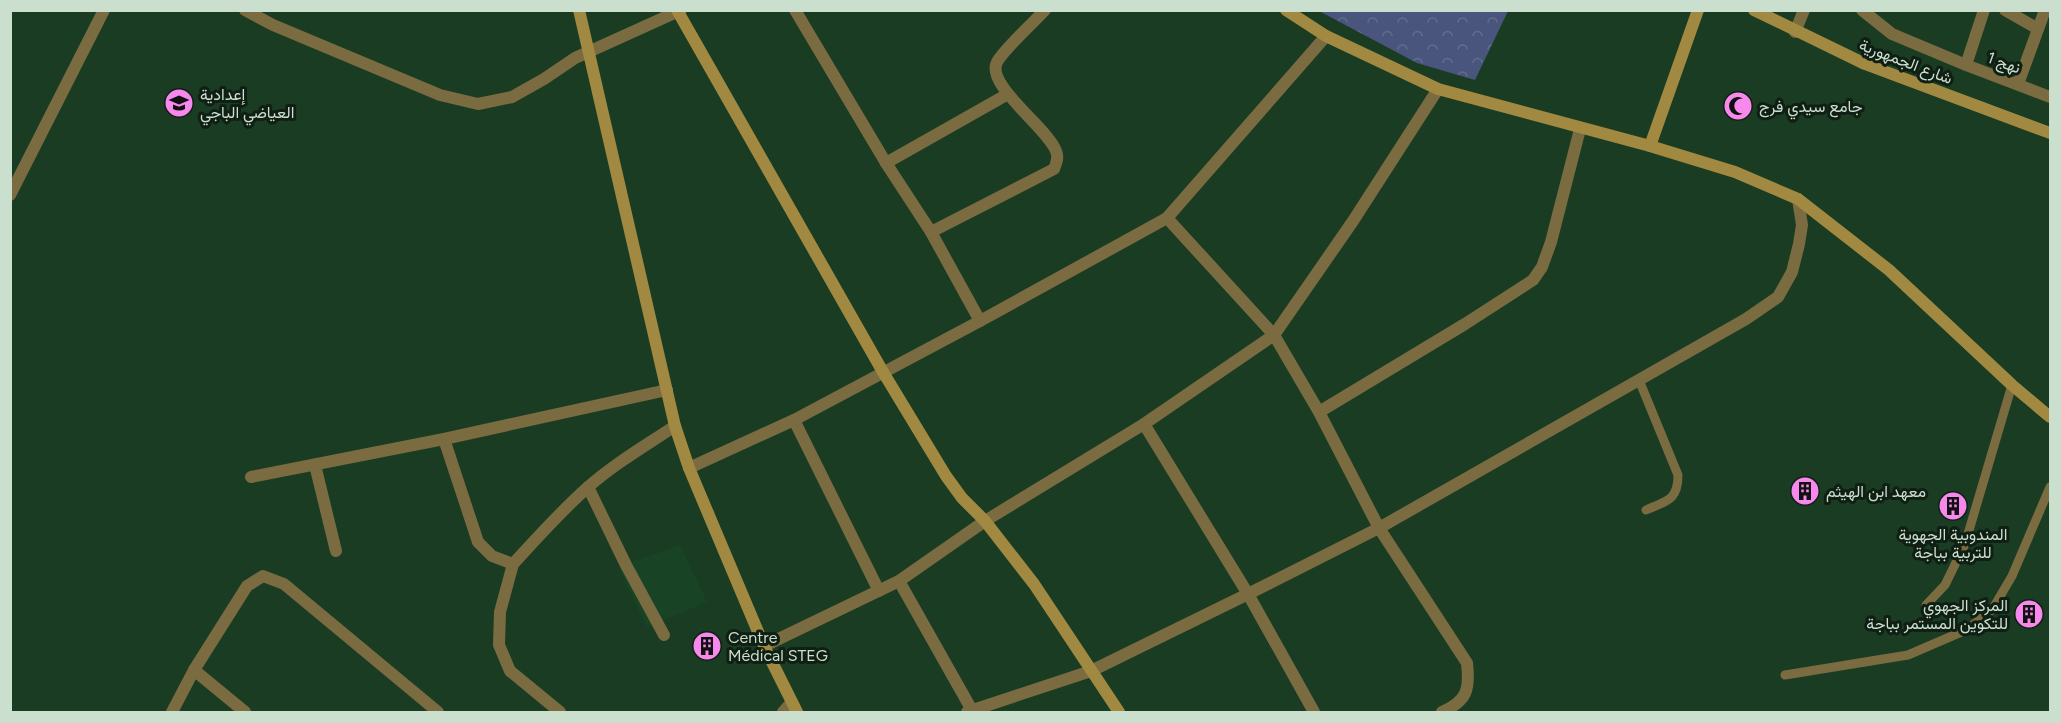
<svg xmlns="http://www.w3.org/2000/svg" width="2061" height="723" font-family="Figtree,Vazirmatn,sans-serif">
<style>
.built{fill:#184425}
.forest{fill:url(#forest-crowns)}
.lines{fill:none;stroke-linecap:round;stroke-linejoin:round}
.lane{stroke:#7a6b40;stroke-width:9}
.street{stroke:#7a6b40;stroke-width:12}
.secondary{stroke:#a28941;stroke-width:12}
.labels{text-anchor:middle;stroke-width:6;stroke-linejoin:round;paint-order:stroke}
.street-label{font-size:16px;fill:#cbdfcf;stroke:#101f14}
.poi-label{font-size:16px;fill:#cbdfcf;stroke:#101f14;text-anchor:start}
</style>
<defs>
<pattern id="forest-crowns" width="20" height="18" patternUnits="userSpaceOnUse" patternTransform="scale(1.5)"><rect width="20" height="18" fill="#49557c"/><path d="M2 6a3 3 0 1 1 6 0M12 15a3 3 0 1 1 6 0" fill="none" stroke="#626d8e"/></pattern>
</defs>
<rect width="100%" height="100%" fill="#193c23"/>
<!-- built -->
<path class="built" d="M680,545l27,57 -60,25 -29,-60z"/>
<!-- forest -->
<path class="forest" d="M1319,11h189l-33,69 -58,-17z"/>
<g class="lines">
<!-- lane -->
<g class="lane">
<path d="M1639,380l39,95c0,26 -12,26 -32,35"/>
<path d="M1926,605l19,-20 20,-41 47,-159"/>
<path d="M1785,675l123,-20 58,-25 26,-20 20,-34 38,-89"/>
</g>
<!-- street -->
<g class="street">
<path d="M245,10l28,15 167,70 38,9 34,-7 32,-18 31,-21 106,-48"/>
<path d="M795,10l91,153 45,69 49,89"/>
<path d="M1862,10l30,24 74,31"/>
<path d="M1984,10l-18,55 84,32"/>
<path d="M2005,10l33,19"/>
<path d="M1795,32l9,-22"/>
<path d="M2018,84l27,-74"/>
<path d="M886,163l122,-69"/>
<path d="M10,195l94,-185"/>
<path d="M1167,218l107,117 45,77 60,116 88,135c3,27 0,38 -25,49"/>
<path d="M931,232l123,-63c2,-5 5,-12 2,-18 -8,-23 -71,-66 -59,-89 7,-13 37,-40 48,-52"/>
<path d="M1319,412l146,-88 68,-44 9,-13 9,-25 29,-113"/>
<path d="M794,420l85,171"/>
<path d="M1144,424l104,170 66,118"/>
<path d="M444,439l34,103 14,14 21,8 -13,48 -1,33 11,26 50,41"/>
<path d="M315,465l21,86"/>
<path d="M689,468l105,-48 186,-99 187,-103 159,-182"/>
<path d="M251,477l193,-38 223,-49"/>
<path d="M588,487l38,78 38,70"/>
<path d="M513,564c24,-26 48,-53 74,-76 27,-24 58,-42 88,-62"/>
<path d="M899,581l74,131"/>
<path d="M764,646l135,-65 86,-60 159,-97 130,-89 79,-114 85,-132"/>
<path d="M194,670l51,42"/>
<path d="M172,712l22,-42 53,-84 16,-10 21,8 154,128"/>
<path d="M783,712l8,-9"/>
<path d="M967,712l124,-41 157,-77 131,-66 367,-209 32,-22 14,-25 7,-28 3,-19 -4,-26"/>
</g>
<!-- secondary -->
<g class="secondary">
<path d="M579,10l96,416 14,42 75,178 33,66"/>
<path d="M677,10l206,362 63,104 16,22 23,23 49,63 85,128"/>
<path d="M1286,10l40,26 112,53 212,57 85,26 63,27 91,71 123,115 38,32"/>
<path d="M1754,10l111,54 185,69"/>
<path d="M1650,146l48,-136"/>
</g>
</g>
<!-- icons -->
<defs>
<g id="school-disc" transform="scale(1.5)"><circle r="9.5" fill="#f788ec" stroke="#101f14"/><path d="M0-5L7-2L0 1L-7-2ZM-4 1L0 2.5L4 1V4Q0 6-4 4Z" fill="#111"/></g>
<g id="mosque-disc" transform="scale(1.5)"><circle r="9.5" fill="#f788ec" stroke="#101f14"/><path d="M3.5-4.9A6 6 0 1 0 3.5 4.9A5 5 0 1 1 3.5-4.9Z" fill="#111"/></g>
<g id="building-disc" transform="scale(1.5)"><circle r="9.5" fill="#f788ec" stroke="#101f14"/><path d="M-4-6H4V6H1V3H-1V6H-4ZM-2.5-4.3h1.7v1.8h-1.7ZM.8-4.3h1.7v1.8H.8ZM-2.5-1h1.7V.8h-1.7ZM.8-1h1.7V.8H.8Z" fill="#111"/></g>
</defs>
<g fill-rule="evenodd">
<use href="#school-disc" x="179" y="103"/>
<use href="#mosque-disc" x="1738" y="106"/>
<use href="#building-disc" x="1805" y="491"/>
<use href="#building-disc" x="1953" y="506"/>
<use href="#building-disc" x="2029" y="614"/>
<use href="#building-disc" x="707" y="646"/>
</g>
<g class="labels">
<!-- street labels -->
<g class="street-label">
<text transform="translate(1906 61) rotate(21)" y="6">شارع الجمهورية</text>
<text transform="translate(2004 62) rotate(20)" y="6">نهج 1</text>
</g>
<!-- poi labels -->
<g class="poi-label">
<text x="200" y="100">إعدادية<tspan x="200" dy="18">العياضي الباجي</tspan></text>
<text x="1759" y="112">جامع سيدي فرج</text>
<text x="1826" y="497">معهد ابن الهيثم</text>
<text x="1953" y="540" text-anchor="middle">المندوبية الجهوية<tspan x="1953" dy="18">للتربية بباجة</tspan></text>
<text x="2008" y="611" text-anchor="end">المركز الجهوي<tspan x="2008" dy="18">للتكوين المستمر بباجة</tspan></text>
<text x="728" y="643">Centre<tspan x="728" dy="18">Médical STEG</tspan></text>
</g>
</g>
<!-- border -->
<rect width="2061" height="723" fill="none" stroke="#cbdfcf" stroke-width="24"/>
</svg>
